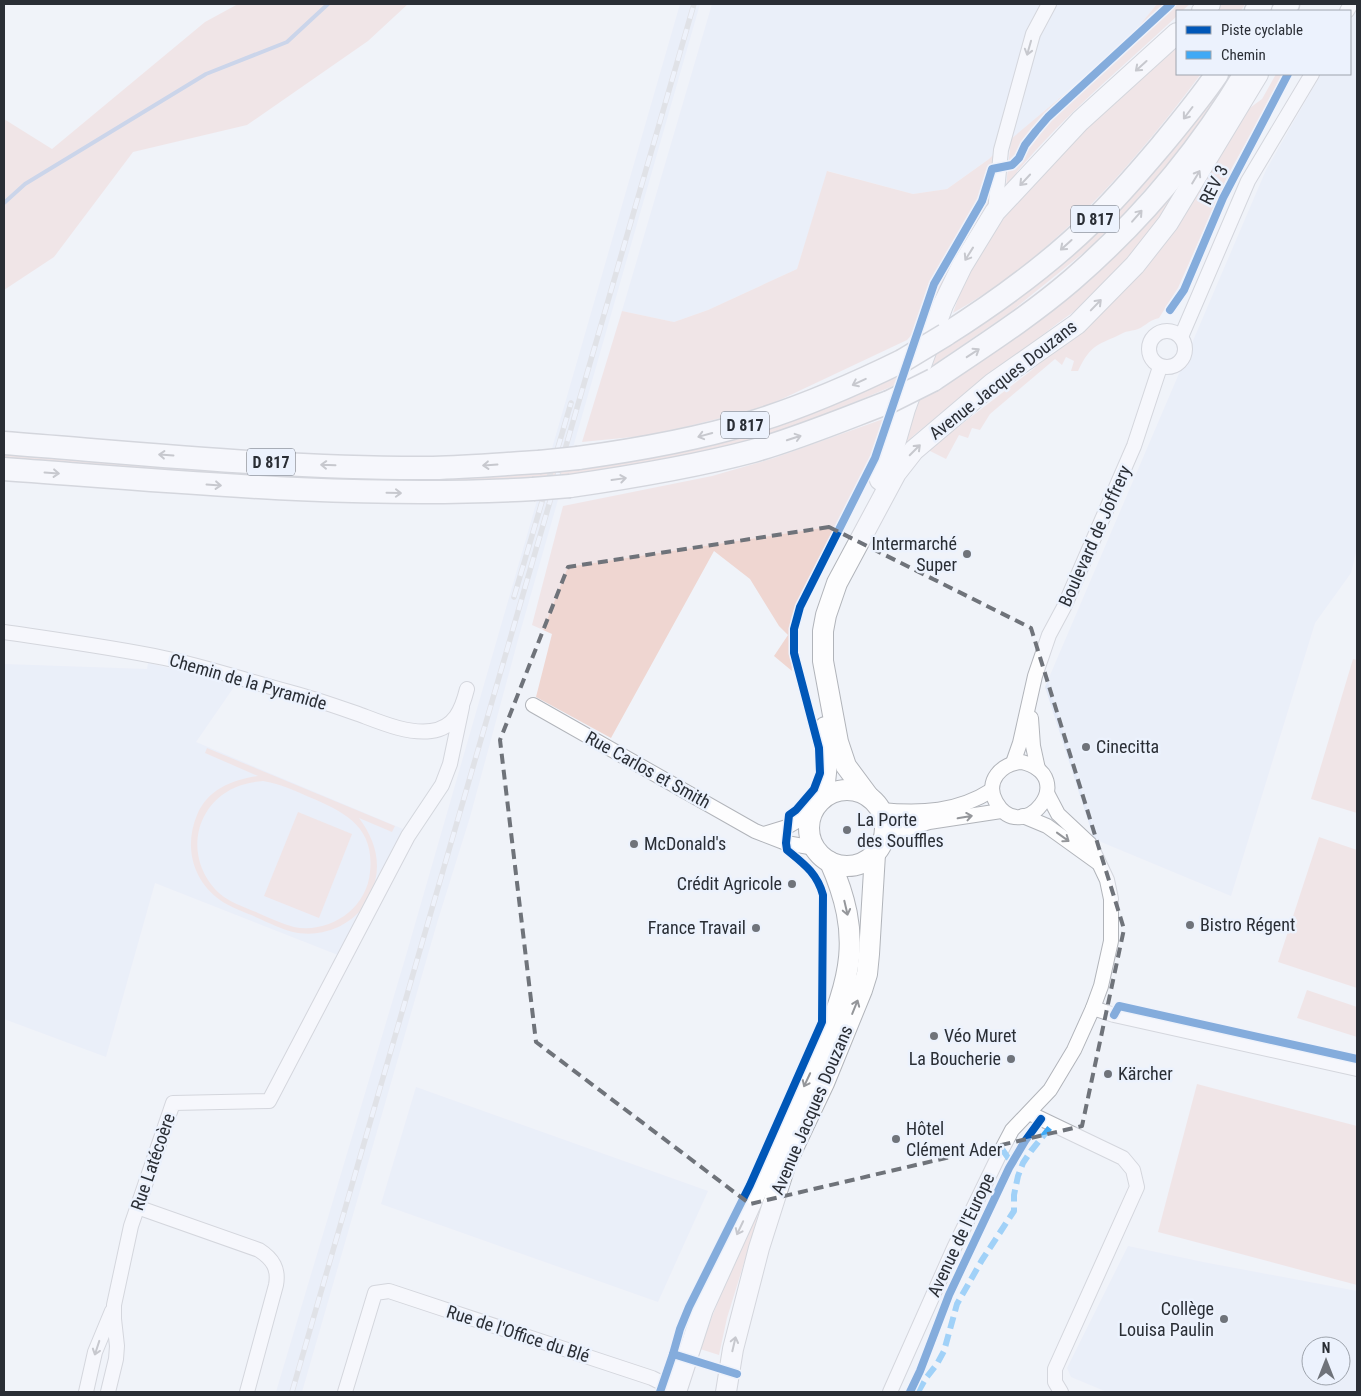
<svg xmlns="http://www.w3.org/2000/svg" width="1361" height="1396" font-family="'Roboto Condensed',sans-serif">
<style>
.built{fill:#e3eaf8;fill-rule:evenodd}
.green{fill:#efd6d1;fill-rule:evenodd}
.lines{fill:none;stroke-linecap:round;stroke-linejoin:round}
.stream{stroke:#9eb1d8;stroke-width:4}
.street-casing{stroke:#b1b4ba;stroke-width:16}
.secondary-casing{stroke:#b1b4ba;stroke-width:22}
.primary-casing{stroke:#b1b4ba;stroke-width:25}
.street{stroke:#fdfdfe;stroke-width:14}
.secondary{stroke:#fdfdfe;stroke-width:20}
.primary{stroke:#fdfdfe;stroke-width:22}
.rail-casing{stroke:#cdced0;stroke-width:5.5}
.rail{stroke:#ecf2fd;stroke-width:4;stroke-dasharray:11;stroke-linecap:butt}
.primary-bridge-casing{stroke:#b1b4ba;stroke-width:25;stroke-linecap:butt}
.primary-bridge{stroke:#fdfdfe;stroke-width:22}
.quiet{stroke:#3fa9f5;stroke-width:6;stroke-dasharray:12 6;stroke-linecap:butt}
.cycleway-casing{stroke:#ecf2fd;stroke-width:11}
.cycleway{stroke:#0057b8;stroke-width:8}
.oneway{stroke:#94969a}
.marked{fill:none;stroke:#6f737a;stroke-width:4;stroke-dasharray:10 6;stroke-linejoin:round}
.poi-dot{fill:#6f737a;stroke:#ecf2fd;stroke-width:2}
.labels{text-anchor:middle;stroke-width:5;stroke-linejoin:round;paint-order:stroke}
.shield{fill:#ecf2fd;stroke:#646971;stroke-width:1}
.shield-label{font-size:16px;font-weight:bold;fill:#2a2e35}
.street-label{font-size:18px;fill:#2a2e35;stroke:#ecf2fd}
.poi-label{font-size:18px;fill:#2a2e35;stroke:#ecf2fd;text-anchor:start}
</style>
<rect width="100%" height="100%" fill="#f0f3f9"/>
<!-- built -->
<g class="built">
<path d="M680,4h20l-181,632 -49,181 -33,106 -135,469h-26l129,-433z"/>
<path d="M712,4h445l-26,32 -142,123 -42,30 -34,5 -85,-23 -31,98 -89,41 -34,12 -52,-11z"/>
<path d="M1357,9v539l-6,25 -36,50 -84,273 -137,-57 -49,-152 221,-517 55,-96h29v-51z"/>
<path d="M148,663l88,21 -40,58 207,87 -60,128 -188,-74 -49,174 -102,-38v-355l143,5z"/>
<path d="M416,1087l292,104 -50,111 -277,-98z"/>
<path d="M1128,1246l75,16 154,29v101h-250l-36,-15 -4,-9zM1311,1346h30v30h-30z"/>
</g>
<!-- green -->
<g class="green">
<path d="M238,4h170l-40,37 -121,84 -114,27 -79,105 -50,33v-171l48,30 153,-127z"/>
<path d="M1157,4h33l-8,7h-5v5c-58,55 -122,106 -171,170l5,-47 99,-83 21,-20z"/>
<path d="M1216,4h29l-4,7h-33z"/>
<path d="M1177,40v34h24c-69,92 -146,181 -248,239l10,-29 15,-26 24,-37 26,-36z"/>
<path d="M1227,74h11l-40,56 -78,88 -33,32 -79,64 -73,50 -42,22 -69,29 -56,21 -60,17 -116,23 -213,8 -375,-23v-10l460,25c43,-1 85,-2 127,-9l294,-87 54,-28 82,-57z"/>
<path d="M1276,74h8l-56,101 -50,113 -19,30c-12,3 -15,10 -24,12 -4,1 -8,1 -12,3 -25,13 -31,9 -45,38h-7l3,-10 -8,-4 -4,8 -7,-6 -65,55 -10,16 -8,-2 -4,10 -9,-3 -13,24 -18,-9 104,-80 57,-50 158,-210 15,-11z"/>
<path d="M998,150l-8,53 -45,74 -19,42 -19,21 -142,67 -112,28 -71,7 40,-131 52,11 34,-12 89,-41 30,-98 86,23 34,-5 42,-30z"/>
<path d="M1187,170l-28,55 -66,73 -35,25 -123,95 -22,18 -11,16 13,-49 19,-12z"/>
<path d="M886,418l-16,42 -69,133 -11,38 2,40 -18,-15 14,-21 -9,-9 -29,-47 -36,-28 -103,187 -75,-41 16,-63 -20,-9 31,-119 149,-30 62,-18z"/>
<path d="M1353,659l4,1v153l-46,-14z"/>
<path d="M207,748l188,78 -3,6 -33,-14c18,24 24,50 11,78 -13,28 -47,43 -77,36 -12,-3 -24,-9 -35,-14 -13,-6 -27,-10 -38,-18 -28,-20 -36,-54 -23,-85 11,-26 35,-35 61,-39l-53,-23zM263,781c17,3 31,9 46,16 36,15 66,30 61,75 -3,37 -41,62 -76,55 -12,-3 -24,-9 -36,-14 -11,-5 -24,-9 -34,-16 -26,-19 -35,-56 -18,-84 13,-21 33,-30 57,-32z"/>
<path d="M298,812l54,22 -33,84 -55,-22z"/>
<path d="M1319,837l38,13v138l-79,-26z"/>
<path d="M1307,990l50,17v30l-60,-19z"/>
<path d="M1197,1084l160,42v159l-199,-53z"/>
<path d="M760,1207l-8,30 -25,81 -8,37 -19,-6 26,-69z"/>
</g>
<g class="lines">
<!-- stream -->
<path class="stream" d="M4,203l21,-19 181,-110 81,-32 41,-38"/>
<!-- street casing -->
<g class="street-casing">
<g id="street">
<path d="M1347,11l4,-7"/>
<path d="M995,212l6,-62 32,-116 16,-30"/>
<circle cx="1167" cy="349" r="18"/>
<path d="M1181,337l67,-156 64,-107"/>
<path d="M4,632c54,8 106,15 160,26 44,9 86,24 129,35 23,6 45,14 68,22 21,8 47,19 70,16 24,-3 31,-22 36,-42"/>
<path d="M533,705l222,126 31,12 29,5"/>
<path d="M1031,718l2,28 5,23"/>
<path d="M1022,762c59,15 0,86 -26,40 -12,-21 6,-39 26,-40z"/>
<path d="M1013,763l7,-20 15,-67 14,-41 15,-28 70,-161 26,-79"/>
<path d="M881,810c40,4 77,2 111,-20"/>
<path d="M1023,816l24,10 50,36"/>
<path d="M764,834l23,-7 25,-15"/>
<path d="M884,836l45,-14 72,-11"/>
<path d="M1093,1008l21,7 243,54"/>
<path d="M1029,1113l94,45 10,12 4,17 -82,182v13l6,10"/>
<path d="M137,1207l122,43c14,9 20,19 17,35l-29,107"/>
<path d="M86,1392l9,-40 17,-41"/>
<path d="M108,1392l8,-33 1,-13 -3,-27v-14l17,-79 42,-123 96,-2 139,-265 34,-51 8,-21 12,-57"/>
<path d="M345,1392l30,-99 14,-2 263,87 10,5 10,9"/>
<path d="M890,1392l64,-144 48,-99 10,-19 38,-40 24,-40 19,-42 8,-22 10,-45v-42l-4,-19 -17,-36 -32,-30 -11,-21"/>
</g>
</g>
<!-- secondary casing -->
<g class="secondary-casing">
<g id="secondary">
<path d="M1202,11l8,-7"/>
<path d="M880,480l10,-19 15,-52 38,-104 19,-39 33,-54 85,-91 97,-88"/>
<circle cx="847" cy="828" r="38"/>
<path d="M869,797l-23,-31 -8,-24 -15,-81v-30l3,-16 11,-32 59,-110 18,-23 79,-67 84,-59 58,-59 33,-42 90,-149"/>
<path d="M822,799c5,-24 7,-48 3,-72"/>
<path d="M676,1392l27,-83 118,-260c30,-72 42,-112 9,-187"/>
<path d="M726,1392l7,-43 26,-101 27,-85 38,-80 38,-93 5,-16 2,-20 6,-100"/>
</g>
</g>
<!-- primary casing -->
<g class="primary-casing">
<g id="primary">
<path d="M1256,11l5,-7"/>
<path d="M1283,11l5,-7"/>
<path d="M945,335c52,-33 103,-70 147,-113 25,-24 47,-50 69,-76 19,-23 39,-47 56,-72"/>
<path d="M933,380c47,-32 96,-63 139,-100 68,-59 127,-129 173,-206"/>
<path d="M4,443c142,11 286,26 429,25 35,-1 71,-4 106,-6"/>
<path d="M578,458c58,-8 116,-18 172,-35 53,-16 103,-38 152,-62"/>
<path d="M4,469c176,13 352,30 529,20"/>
<path d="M570,486c62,-9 123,-19 183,-35 46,-13 91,-32 136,-49"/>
</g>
</g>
<!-- street -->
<use href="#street" class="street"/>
<!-- secondary -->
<use href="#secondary" class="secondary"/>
<!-- primary -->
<use href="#primary" class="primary"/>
<!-- rail casing -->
<g class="rail-casing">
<g id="rail">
<path d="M514,597l57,-194"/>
<path d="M292,1392l402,-1388"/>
</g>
</g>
<!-- rail -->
<use href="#rail" class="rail"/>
<!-- primary-bridge casing -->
<g class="primary-bridge-casing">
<g id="primary-bridge">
<path d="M902,361l43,-26"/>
<path d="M889,402l44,-22"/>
<path d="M539,462l39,-4"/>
<path d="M533,489l37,-3"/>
</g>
</g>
<!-- primary-bridge -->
<use href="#primary-bridge" class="primary-bridge"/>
<!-- quiet -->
<g class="quiet">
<path d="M1002,1149l11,16"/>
<path d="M918,1392l8,-14 11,-14 7,-13 13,-47 25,-44 32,-49v-16l4,-19 5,-13 8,-12 21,-26"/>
</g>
<!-- cycleway casing -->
<g class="cycleway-casing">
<g id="cycleway">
<path d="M1170,310l14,-20 39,-92 65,-124"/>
<path d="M1114,1015l5,-9 238,53"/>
<path d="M673,1354l7,-25 9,-22 61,-122 72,-163 1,-127c-6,-22 -19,-31 -36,-45l-1,-7 3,-28 7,-5 18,-21 6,-16 -1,-25 -25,-95v-24l6,-22 75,-149 59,-174 48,-83 10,-32 20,-4 7,-7 6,-13 11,-14 12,-14 123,-113"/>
<path d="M660,1392l13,-38 64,20"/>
<path d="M910,1392l10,-21 29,-76 60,-127 16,-27 16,-22"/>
</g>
</g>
<!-- cycleway -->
<use href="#cycleway" class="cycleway"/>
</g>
<!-- one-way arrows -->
<defs><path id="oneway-shaft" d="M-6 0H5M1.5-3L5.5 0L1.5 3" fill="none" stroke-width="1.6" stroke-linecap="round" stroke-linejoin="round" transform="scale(1.25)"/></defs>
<g class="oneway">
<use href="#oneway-shaft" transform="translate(1029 48) rotate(106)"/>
<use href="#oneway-shaft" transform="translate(1141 66) rotate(138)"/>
<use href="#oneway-shaft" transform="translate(1188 113) rotate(127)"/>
<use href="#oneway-shaft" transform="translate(1196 177) rotate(-59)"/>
<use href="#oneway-shaft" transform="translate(1025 180) rotate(133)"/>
<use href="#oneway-shaft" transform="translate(1137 216) rotate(-49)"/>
<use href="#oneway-shaft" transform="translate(1066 245) rotate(138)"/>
<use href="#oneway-shaft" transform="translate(969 254) rotate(122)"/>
<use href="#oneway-shaft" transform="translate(1096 305) rotate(-46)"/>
<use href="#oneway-shaft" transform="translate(973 353) rotate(-33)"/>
<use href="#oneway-shaft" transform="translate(859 382) rotate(155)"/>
<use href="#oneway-shaft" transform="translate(705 435) rotate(165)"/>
<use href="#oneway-shaft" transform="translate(794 438) rotate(-18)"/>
<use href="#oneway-shaft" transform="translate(915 450) rotate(-45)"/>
<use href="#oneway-shaft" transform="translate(166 455) rotate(-176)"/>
<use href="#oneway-shaft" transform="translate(328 465) rotate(-178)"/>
<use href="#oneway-shaft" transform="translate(490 465) rotate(176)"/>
<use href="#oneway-shaft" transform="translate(52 473) rotate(4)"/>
<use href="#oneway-shaft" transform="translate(619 479) rotate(-8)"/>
<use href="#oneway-shaft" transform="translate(214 485) rotate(4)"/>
<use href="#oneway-shaft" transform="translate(394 493) rotate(1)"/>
<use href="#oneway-shaft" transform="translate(965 817) rotate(-10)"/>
<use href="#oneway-shaft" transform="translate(1063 837) rotate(36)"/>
<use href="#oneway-shaft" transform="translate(846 908) rotate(77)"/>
<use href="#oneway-shaft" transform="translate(855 1007) rotate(-68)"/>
<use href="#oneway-shaft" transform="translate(807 1080) rotate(115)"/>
<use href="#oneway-shaft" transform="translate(740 1228) rotate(115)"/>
<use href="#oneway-shaft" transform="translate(734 1344) rotate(-77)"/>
<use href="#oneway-shaft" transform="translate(97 1348) rotate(108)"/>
</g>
<!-- marked area -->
<path d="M0 0H1361V1396H0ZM829,527l202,101 93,301 -42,197 -332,78 -214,-162 -36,-302 68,-173z" fill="#f0f3f9" fill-opacity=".55" fill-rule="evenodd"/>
<path class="marked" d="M829,527l202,101 93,301 -42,197 -332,78 -214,-162 -36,-302 68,-173z"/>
<!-- markers -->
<g class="poi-dot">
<circle cx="967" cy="554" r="5"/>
<circle cx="1086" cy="747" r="5"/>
<circle cx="847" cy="830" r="5"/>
<circle cx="634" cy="844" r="5"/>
<circle cx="792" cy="884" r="5"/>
<circle cx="1190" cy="925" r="5"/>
<circle cx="756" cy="928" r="5"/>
<circle cx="934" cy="1036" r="5"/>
<circle cx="1011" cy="1059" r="5"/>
<circle cx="1108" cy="1074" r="5"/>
<circle cx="896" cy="1139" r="5"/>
<circle cx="1224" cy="1319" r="5"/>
</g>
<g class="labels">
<!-- shield labels -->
<g class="shield">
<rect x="1071" y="205.5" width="48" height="27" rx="4"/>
<rect x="721" y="411.5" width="48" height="27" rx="4"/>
<rect x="247" y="448.5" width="48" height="27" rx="4"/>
</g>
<g class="shield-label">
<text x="1095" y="225">D 817</text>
<text x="745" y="431">D 817</text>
<text x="271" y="468">D 817</text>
</g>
<!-- street labels -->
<g class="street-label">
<text transform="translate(1214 185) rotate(-63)" y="6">REV 3</text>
<text transform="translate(1003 380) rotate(-38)" y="6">Avenue Jacques Douzans</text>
<text transform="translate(1095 536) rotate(-66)" y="6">Boulevard de Joffrery</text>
<text transform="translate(248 682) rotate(16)" y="6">Chemin de la Pyramide</text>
<text transform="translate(648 770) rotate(29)" y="6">Rue Carlos et Smith</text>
<text transform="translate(812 1110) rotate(-67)" y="6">Avenue Jacques Douzans</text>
<text transform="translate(153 1162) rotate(-71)" y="6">Rue Latécoère</text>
<text transform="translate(961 1235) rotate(-65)" y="6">Avenue de l'Europe</text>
<text transform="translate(518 1334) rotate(18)" y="6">Rue de l'Office du Blé</text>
</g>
<!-- poi labels -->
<g class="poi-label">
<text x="957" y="550" text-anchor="end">Intermarché<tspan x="957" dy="21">Super</tspan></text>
<text x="1096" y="753">Cinecitta</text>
<text x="857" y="826">La Porte<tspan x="857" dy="21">des Souffles</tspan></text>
<text x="644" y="850">McDonald's</text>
<text x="782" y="890" text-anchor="end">Crédit Agricole</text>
<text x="1200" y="931">Bistro Régent</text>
<text x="746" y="934" text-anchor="end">France Travail</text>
<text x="944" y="1042">Véo Muret</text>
<text x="1001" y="1065" text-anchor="end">La Boucherie</text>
<text x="1118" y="1080">Kärcher</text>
<text x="906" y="1135">Hôtel<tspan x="906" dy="21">Clément Ader</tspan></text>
<text x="1214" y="1315" text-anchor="end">Collège<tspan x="1214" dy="21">Louisa Paulin</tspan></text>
</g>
</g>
<!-- border -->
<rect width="1361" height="1396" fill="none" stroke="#2a2e35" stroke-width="10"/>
<!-- legend -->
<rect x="1176" y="10" width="175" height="65" fill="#ecf2fd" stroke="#9ea4ad"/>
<rect x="1186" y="26" width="25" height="8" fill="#0057b8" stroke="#9ea4ad"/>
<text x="1221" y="35" font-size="15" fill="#2a2e35">Piste cyclable</text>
<rect x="1186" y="51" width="25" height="8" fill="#3fa9f5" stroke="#9ea4ad"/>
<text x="1221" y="60" font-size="15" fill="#2a2e35">Chemin</text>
<!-- north arrow -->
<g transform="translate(1326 1361)"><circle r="24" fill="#ecf2fd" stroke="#9ea4ad"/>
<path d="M0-4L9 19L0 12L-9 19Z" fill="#6f737a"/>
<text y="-8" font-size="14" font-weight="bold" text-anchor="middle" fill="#2a2e35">N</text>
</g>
</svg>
